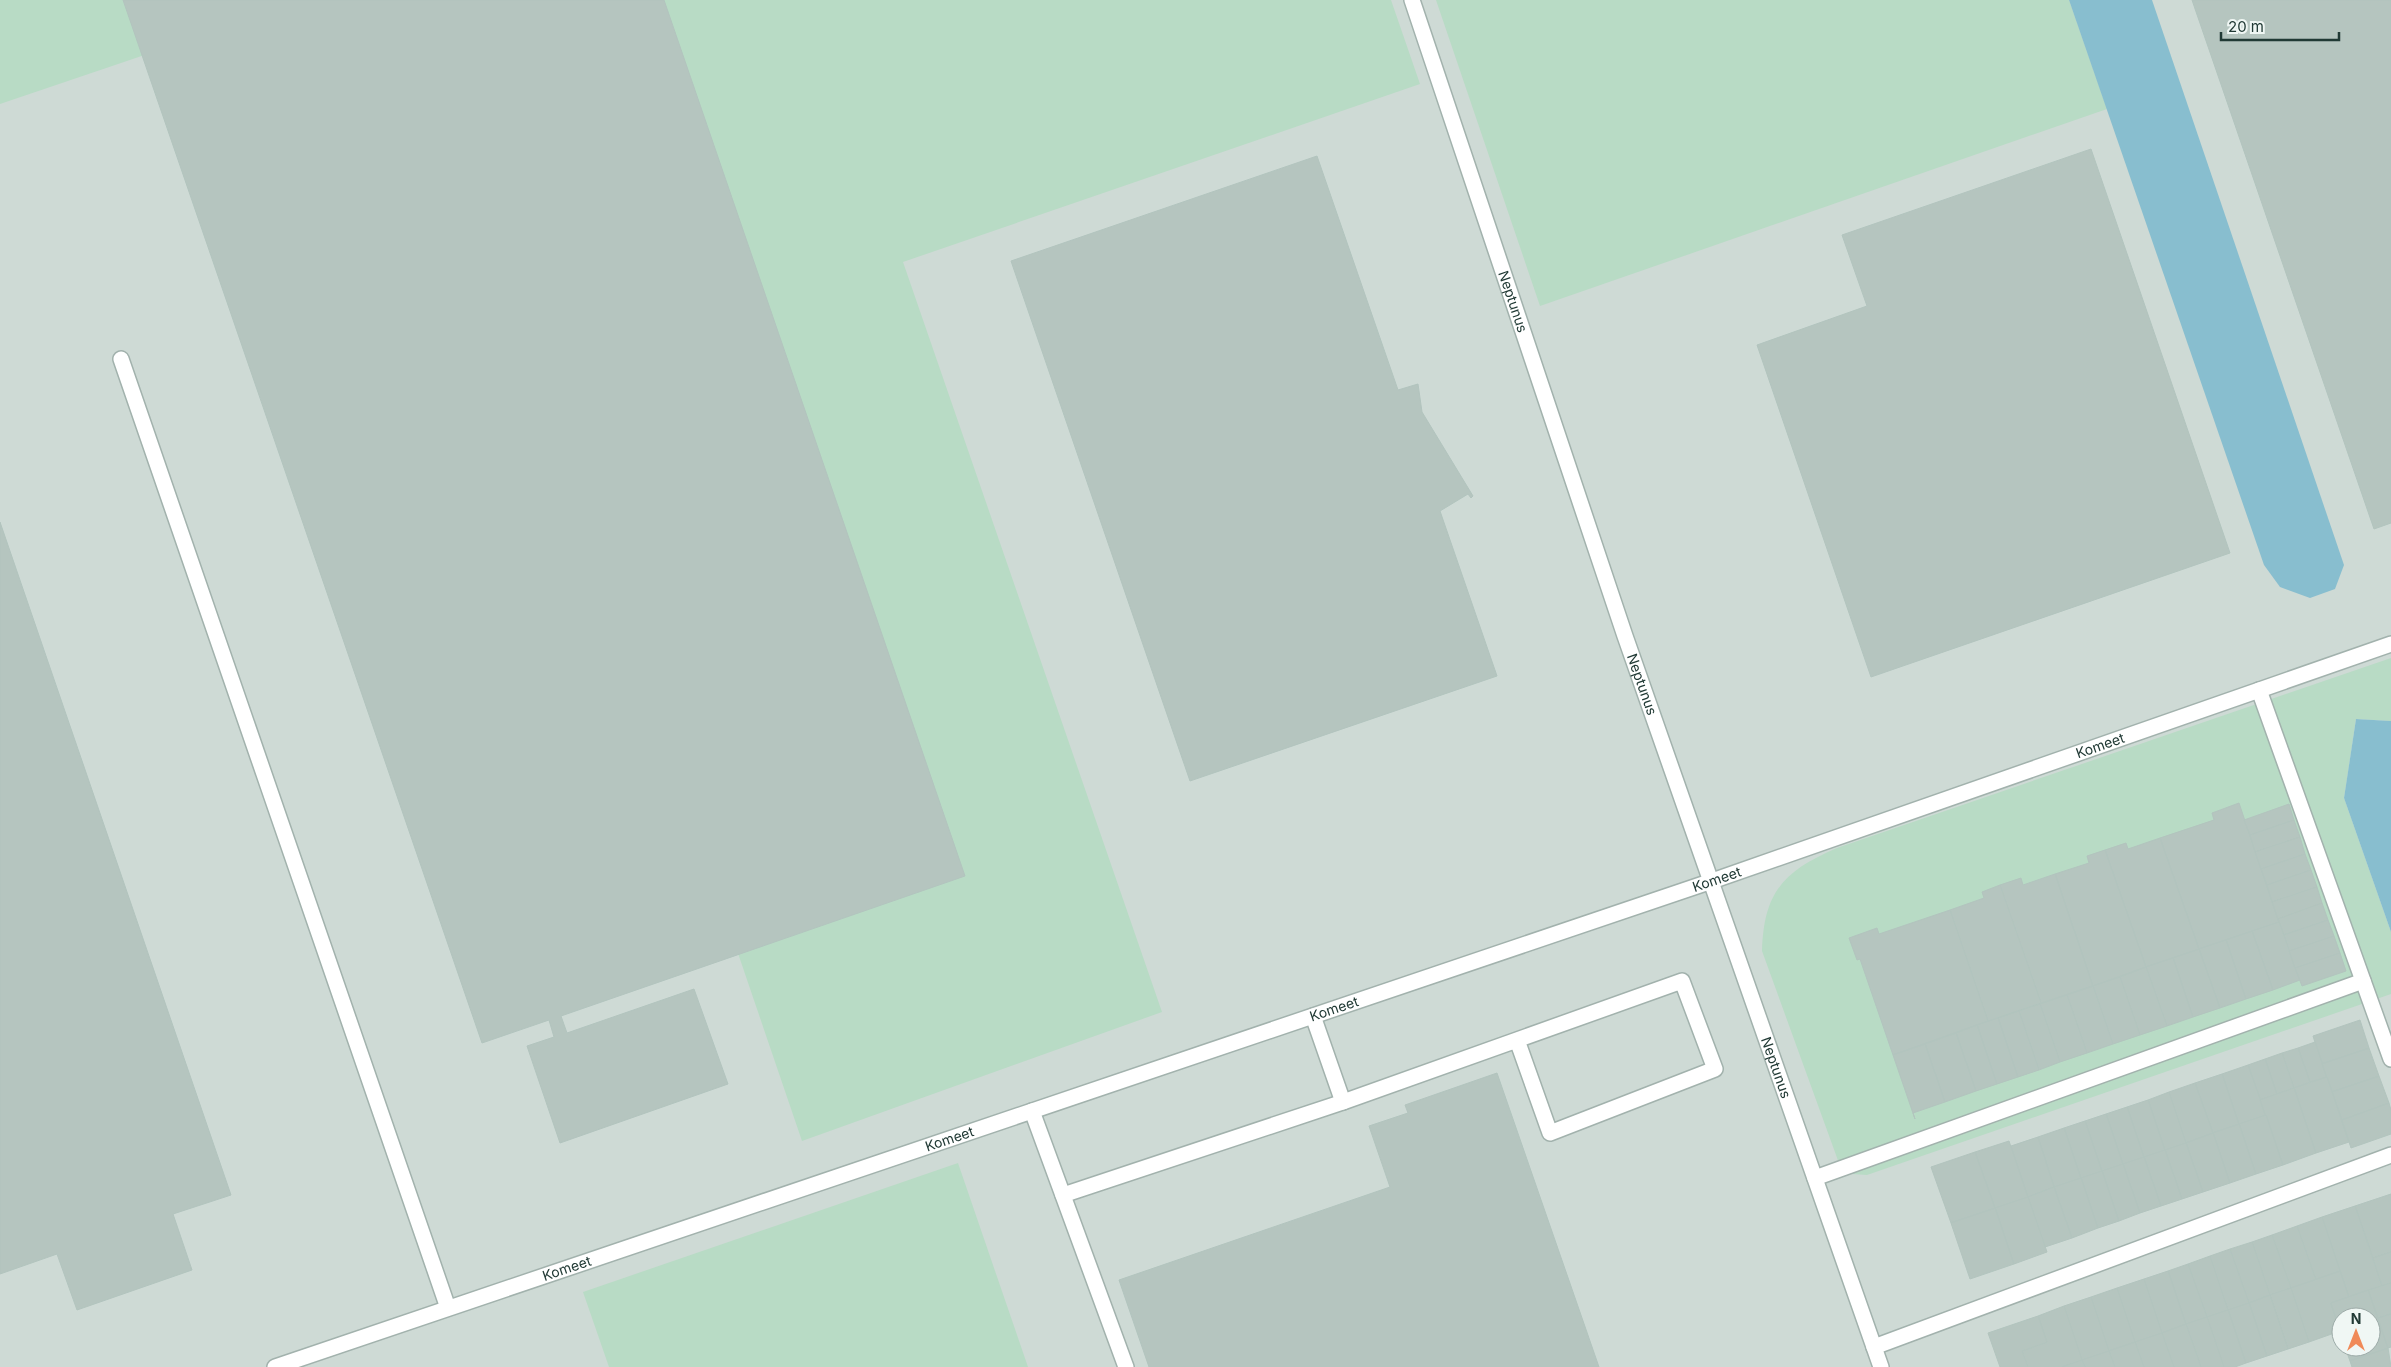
<svg xmlns="http://www.w3.org/2000/svg" width="2391" height="1367" font-family="Inter,sans-serif">
<style>
.built{fill:#cedad5;fill-rule:evenodd}
.green{fill:#b8dbc5}
.water{fill:#88becf}
.building{fill:#b5c5bf;stroke:#b2c4be}
.lines{fill:none;stroke-linecap:round;stroke-linejoin:round}
.service-casing{stroke:#a2b2ad;stroke-width:18}
.minor-casing{stroke:#a2b2ad;stroke-width:18}
.service{stroke:#fff;stroke-width:15}
.minor{stroke:#fff;stroke-width:15}
.labels{text-anchor:middle;stroke-width:4.5;stroke-linejoin:round;paint-order:stroke}
.street-label{font-size:14px;fill:#213a35;stroke:#f0f7f4}
</style>
<rect width="100%" height="100%" fill="#dfeae6"/>
<!-- built -->
<path class="built" d="M0,0h2391v721l-35,-2 -12,79 47,134v435h-2391zM2341,1317h30v30h-30z"/>
<!-- green -->
<g class="green">
<path d="M0,0h307l-307,104z"/>
<path d="M413,0h978l29,84 -517,178 259,750 -360,129z"/>
<path d="M1436,0h633l38,109 -567,197z"/>
<path d="M2391,658v63l-35,-2 -12,79 47,134v62l-524,181 -15,-1 -12,-8 -78,-215c2,-60 22,-80 75,-103z"/>
<path d="M958,1163l70,204h-419l-26,-75z"/>
</g>
<!-- water -->
<g class="water">
<path d="M2069,0h83l192,565 -9,24 -25,9 -30,-11 -16,-22z"/>
<path d="M2356,719l35,2v211l-47,-134z"/>
</g>
<!-- building -->
<g class="building">
<path d="M123,0h541l301,876 -404,140 6,17 127,-44 34,95 -168,59 -33,-97 27,-9 -5,-17 -67,23z"/>
<path d="M2192,0h199v523l-17,6z"/>
<path d="M2091,149l139,404 -359,124 -114,-332 110,-39 -25,-71z"/>
<path d="M1317,156l81,234 20,-6 4,28 51,84 -2,2 -3,-4 -28,17 57,165 -307,105 -179,-520z"/>
<path d="M0,522l231,673 -58,19 19,56 -115,40 -20,-56 -57,20z"/>
<path d="M2239,803l40,119 -80,27 -39,-111 54,-18 -2,-7z"/>
<path d="M2289,804l5,16 -44,15 -6,-15z"/>
<path d="M2294,820l6,17 -45,15 -5,-17z"/>
<path d="M2300,837l5,17 -44,15 -6,-17z"/>
<path d="M2160,838l39,111 -53,18 -41,-117 21,-7 2,6z"/>
<path d="M2105,850l41,117 -53,19 -38,-112 34,-11 -2,-7z"/>
<path d="M2305,854l6,16 -44,15 -6,-16z"/>
<path d="M2311,870l6,17 -45,15 -5,-17z"/>
<path d="M2055,874l38,112 -52,17 -41,-118 21,-7 2,7z"/>
<path d="M2000,885l41,118 -53,18 -38,-111 34,-12 -2,-6z"/>
<path d="M2317,887l5,16 -44,16 -6,-17z"/>
<path d="M2322,903l6,17 -44,15 -6,-16z"/>
<path d="M1950,910l38,111 -95,34 -33,-96 -3,1 -8,-22 28,-10 2,6z"/>
<path d="M2328,920l6,16 -45,15 -5,-16z"/>
<path d="M2279,922l21,58 -27,10 -21,-59z"/>
<path d="M2252,931l21,59 -27,9 -20,-59z"/>
<path d="M2334,936l6,17 -45,15 -6,-17z"/>
<path d="M2226,940l20,59 -26,9 -21,-59z"/>
<path d="M2199,949l21,59 -27,9 -20,-59z"/>
<path d="M2340,953l6,18 -44,15 -7,-18z"/>
<path d="M2173,958l20,59 -26,9 -21,-59z"/>
<path d="M2146,967l21,59 -27,9 -20,-58z"/>
<path d="M2120,977l20,58 -27,9 -20,-58z"/>
<path d="M2093,986l20,58 -26,9 -20,-58z"/>
<path d="M2067,995l20,58 -27,9 -20,-58z"/>
<path d="M2040,1004l20,58 -21,8 -20,-59z"/>
<path d="M2019,1011l20,59 -21,7 -20,-59z"/>
<path d="M1998,1018l20,59 -21,7 -20,-59z"/>
<path d="M2360,1020l9,28 -47,16 -9,-28z"/>
<path d="M1977,1025l20,59 -21,7 -20,-58z"/>
<path d="M1956,1033l20,58 -31,11 -20,-58z"/>
<path d="M2315,1042l12,35 -17,5 -12,-34z"/>
<path d="M1925,1044l20,58 -32,11 2,6 -22,-64z"/>
<path d="M2298,1048l12,34 -16,6 -12,-35z"/>
<path d="M2369,1048l10,28 -47,16 -10,-28z"/>
<path d="M2282,1053l12,35 -17,6 -12,-35z"/>
<path d="M2265,1059l12,35 -17,6 -12,-35z"/>
<path d="M2248,1065l18,50 -27,9 -17,-50z"/>
<path d="M1497,1073l102,294h-450l-30,-87 271,-93 -21,-61 39,-13 -3,-8z"/>
<path d="M2222,1074l17,50 -26,9 -18,-50z"/>
<path d="M2379,1076l10,27 -47,17 -10,-28z"/>
<path d="M2327,1077l22,65 -33,11 -22,-65z"/>
<path d="M2195,1083l18,50 -27,10 -17,-51z"/>
<path d="M2294,1088l22,65 -33,12 -23,-65z"/>
<path d="M2169,1092l17,51 -21,7 -17,-50z"/>
<path d="M2148,1100l17,50 -21,7 -17,-50z"/>
<path d="M2389,1103l2,7v24l-40,14 -9,-28z"/>
<path d="M2127,1107l17,50 -21,7 -17,-50z"/>
<path d="M2106,1114l17,50 -21,7 -17,-50z"/>
<path d="M2266,1115l17,50 -27,9 -17,-50z"/>
<path d="M2085,1121l17,50 -21,7 -17,-50z"/>
<path d="M2239,1124l17,50 -26,9 -17,-50z"/>
<path d="M2064,1128l17,50 -27,9 -16,-50z"/>
<path d="M2213,1133l17,50 -27,9 -17,-49z"/>
<path d="M2038,1137l16,50 -26,10 -17,-51z"/>
<path d="M2009,1141l19,56 -33,11 -20,-56z"/>
<path d="M2186,1143l17,49 -21,7 -17,-49z"/>
<path d="M2165,1150l17,49 -21,7 -17,-49z"/>
<path d="M1975,1152l20,56 -44,15 -20,-56z"/>
<path d="M2144,1157l17,49 -21,7 -17,-49z"/>
<path d="M2123,1164l17,49 -21,8 -17,-50z"/>
<path d="M2102,1171l17,50 -21,7 -17,-50z"/>
<path d="M2081,1178l17,50 -26,10 -18,-51z"/>
<path d="M2054,1187l18,51 -27,9 -17,-50z"/>
<path d="M2391,1194v58l-18,6 -18,-52z"/>
<path d="M2028,1197l19,55 -33,12 -19,-56z"/>
<path d="M2355,1206l27,80 -33,11 -27,-80z"/>
<path d="M1995,1208l19,56 -44,15 -19,-56z"/>
<path d="M2322,1217l18,54 -24,9 -19,-54z"/>
<path d="M2297,1226l19,54 -25,8 -19,-53z"/>
<path d="M2272,1235l19,53 -21,7 -18,-53z"/>
<path d="M2252,1242l18,53 -21,8 -19,-54z"/>
<path d="M2230,1249l19,54 -21,7 -18,-54z"/>
<path d="M2391,1252v31l-9,3 -9,-28z"/>
<path d="M2210,1256l18,54 -21,7 -19,-53z"/>
<path d="M2188,1264l19,53 -21,7 -18,-53z"/>
<path d="M2168,1271l18,53 -24,9 -18,-54z"/>
<path d="M2340,1271l9,26 -18,6 9,28 -31,11 -18,-54z"/>
<path d="M2144,1279l18,54 -27,9 -18,-54z"/>
<path d="M2391,1283v31l-13,4 -10,-28z"/>
<path d="M2117,1288l18,54 -26,9 -18,-54z"/>
<path d="M2291,1288l18,54 -21,7 -18,-54z"/>
<path d="M2368,1290l20,58 -38,13 -5,-14h26v-30h-30v17l-10,-31z"/>
<path d="M2270,1295l18,54 -21,7 -18,-53z"/>
<path d="M2091,1297l18,54 -27,9 -18,-54z"/>
<path d="M2249,1303l18,53 -21,7 -18,-53z"/>
<path d="M2064,1306l18,54 -20,7h-34l-6,-16 25,-9 -9,-26z"/>
<path d="M2228,1310l18,53 -11,4h-11l-17,-50z"/>
<path d="M2391,1314v33l-3,1 -10,-30z"/>
<path d="M2038,1316l9,26 -25,9 6,16h-28l-12,-34z"/>
<path d="M2207,1317l17,50h-23l-15,-43z"/>
<path d="M2186,1324l15,43h-27l-12,-34z"/>
<path d="M2162,1333l12,34h-30l-9,-25z"/>
<path d="M2135,1342l9,25h-29l-6,-16z"/>
<path d="M2388,1348l3,19h-39l-2,-6z"/>
<path d="M2109,1351l6,16h-30l-3,-7z"/>
<path d="M2082,1360l3,7h-23z"/>
</g>
<g class="lines">
<!-- service casing -->
<g class="service-casing">
<g id="service">
<path d="M121,359l327,949"/>
<path d="M2259,690l132,369"/>
<path d="M1313,1016l30,86 339,-121 33,88 -165,64 -33,-93"/>
<path d="M1032,1111l94,256"/>
<path d="M1815,1178l548,-197"/>
<path d="M1063,1195l280,-93"/>
<path d="M1874,1347l517,-192"/>
</g>
</g>
<!-- minor casing -->
<g class="minor-casing">
<g id="minor">
<path id="s1" d="M1412,0l213,636 256,731"/>
<path id="s2" d="M275,1367l1437,-486 679,-237"/>
</g>
</g>
<!-- service -->
<use href="#service" class="service"/>
<!-- minor -->
<use href="#minor" class="minor"/>
</g>
<g class="labels">
<!-- street labels -->
<g class="street-label">
<text dy="5" stroke="none"><textPath href="#s1" startOffset="318">Neptunus</textPath></text>
<text dy="5" stroke="none"><textPath href="#s1" startOffset="722">Neptunus</textPath></text>
<text dy="5" stroke="none"><textPath href="#s2" startOffset="1928">Komeet</textPath></text>
<text dy="5" stroke="none"><textPath href="#s2" startOffset="1522">Komeet</textPath></text>
<text dy="5" stroke="none"><textPath href="#s2" startOffset="1118">Komeet</textPath></text>
<text dy="5" stroke="none"><textPath href="#s1" startOffset="1128">Neptunus</textPath></text>
<text dy="5" stroke="none"><textPath href="#s2" startOffset="712">Komeet</textPath></text>
<text dy="5" stroke="none"><textPath href="#s2" startOffset="308">Komeet</textPath></text>
</g>
</g>
<!-- north arrow -->
<g transform="translate(2356 1332)"><circle r="24" fill="#f0f7f4" stroke="#9daba8"/>
<path d="M0-4L9 19L0 12L-9 19Z" fill="#f08a58"/>
<text y="-8" font-size="14" font-weight="bold" text-anchor="middle" fill="#213a35">N</text>
</g>
<!-- scale -->
<path d="M2221 32v8h118v-8" fill="none" stroke="#213a35" stroke-width="2.5"/>
<text x="2228" y="32" font-size="15" fill="#213a35" stroke="#f0f7f4" stroke-width="4" paint-order="stroke">20 m</text>
</svg>
